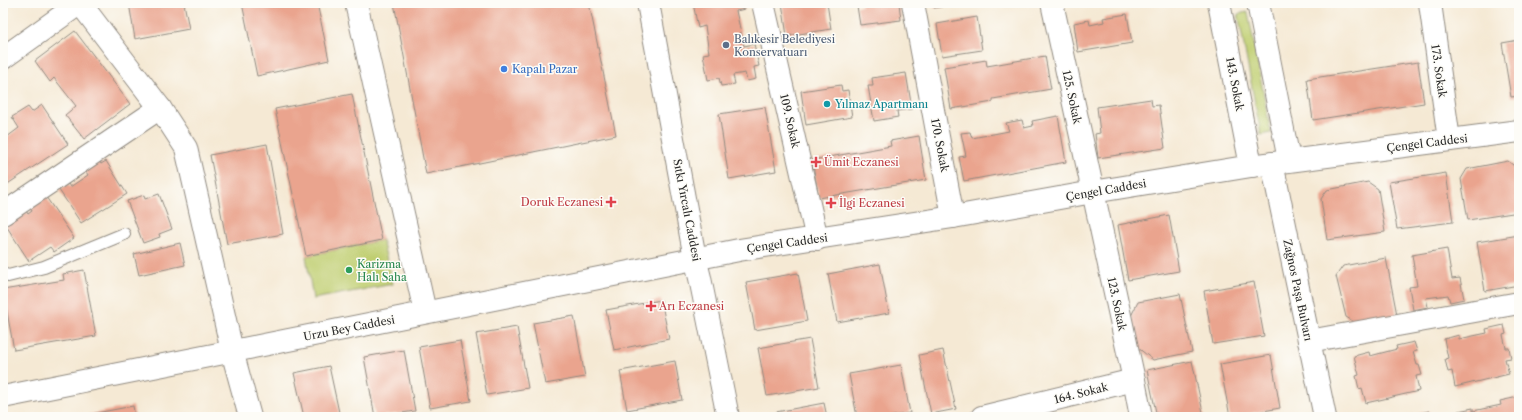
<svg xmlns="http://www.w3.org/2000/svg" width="1522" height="420" font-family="'Libre Caslon Text',serif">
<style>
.green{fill:#bfce70;stroke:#757c4e}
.building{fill:#eaa48e}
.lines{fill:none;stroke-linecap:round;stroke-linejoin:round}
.service-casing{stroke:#908a80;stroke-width:14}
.minor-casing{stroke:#908a80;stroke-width:24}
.secondary-casing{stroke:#908a80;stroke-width:24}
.service{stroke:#fff;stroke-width:12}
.minor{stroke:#fff;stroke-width:22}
.secondary{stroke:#fff;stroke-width:22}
.service-dot{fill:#5c6f8a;stroke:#fdfcf7;stroke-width:1.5}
.shop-dot{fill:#3f7fe0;stroke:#fdfcf7;stroke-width:1.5}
.culture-dot{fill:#0f9aa8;stroke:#fdfcf7;stroke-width:1.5}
.health-dot{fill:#e0444e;stroke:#fdfcf7;stroke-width:1.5}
.leisure-dot{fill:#2e9e5b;stroke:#fdfcf7;stroke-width:1.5}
.labels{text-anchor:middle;stroke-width:3;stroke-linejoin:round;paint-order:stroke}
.service-label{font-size:11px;fill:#4e5e75;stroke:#fdfcf7;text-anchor:start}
.shop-label{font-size:11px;fill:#366cbe;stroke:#fdfcf7;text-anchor:start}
.street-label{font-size:11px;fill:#2b2b2b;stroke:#fdfcf7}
.culture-label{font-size:11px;fill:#0d838f;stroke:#fdfcf7;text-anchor:start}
.health-label{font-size:11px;fill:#be3a42;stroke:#fdfcf7;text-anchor:start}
.leisure-label{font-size:11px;fill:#27864d;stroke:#fdfcf7;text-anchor:start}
</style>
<rect width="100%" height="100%" fill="#fdfcf7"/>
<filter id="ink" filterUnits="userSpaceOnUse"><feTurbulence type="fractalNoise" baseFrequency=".025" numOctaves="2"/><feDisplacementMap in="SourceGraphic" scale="8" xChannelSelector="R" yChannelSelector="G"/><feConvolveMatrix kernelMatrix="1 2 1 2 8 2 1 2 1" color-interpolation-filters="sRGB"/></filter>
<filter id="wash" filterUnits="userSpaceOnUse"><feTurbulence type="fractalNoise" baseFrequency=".012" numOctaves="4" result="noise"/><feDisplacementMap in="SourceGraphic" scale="16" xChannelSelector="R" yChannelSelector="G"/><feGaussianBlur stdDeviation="0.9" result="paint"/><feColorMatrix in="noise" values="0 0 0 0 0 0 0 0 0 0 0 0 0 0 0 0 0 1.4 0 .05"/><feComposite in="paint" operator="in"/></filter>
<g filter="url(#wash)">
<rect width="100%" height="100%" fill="#f5e9d4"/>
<!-- green -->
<g class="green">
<path d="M1248,12l23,121 -10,2 -23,-121z"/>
<path d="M382,240l11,44 -80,15 -7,-43z"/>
</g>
<g id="blocks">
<!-- building -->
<g class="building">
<path d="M129,3h55l5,26 -54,10z"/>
<path d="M242,3h75l12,57 -72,16z"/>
<path d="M394,3h195l27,132 -190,39z"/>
<path d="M693,3h50l2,6 -9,2 8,35 10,-2 5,22 -5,1 2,12 -9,2 -2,-8 -12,2 2,9 -14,2 -2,-8 -11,2 -5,-26 6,-1 -4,-27 -7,2z"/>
<path d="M782,3h45l4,26 -44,7z"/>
<path d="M861,3h38l2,17 -41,5 -3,-19h5z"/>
<path d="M934,3h24v1l-24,4z"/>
<path d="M1127,14l5,29 -54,9 -4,-29 15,-3 1,5 14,-3 -1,-4z"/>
<path d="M977,17l5,33 -40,6 -5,-32z"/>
<path d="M75,31l55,73 -46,35 -19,-24 11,-9 -22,-28 -4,4 -15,-21z"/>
<path d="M1519,40v56l-8,1 -9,-54z"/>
<path d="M1045,56l6,33 -58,10v3l-42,7 -7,-42 42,-7 1,6z"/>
<path d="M1418,62l6,41 -111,17 -6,-41z"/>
<path d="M906,73l6,36 -15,2 1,6 -24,4 -6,-35h5l-1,-8z"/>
<path d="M841,85l1,6 6,-1 4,27 -46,8 -5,-34z"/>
<path d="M352,94l30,146 -76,16 -31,-147z"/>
<path d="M1151,99l1,7 7,-1 6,43 -67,10 -3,-24 5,-1 -3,-26z"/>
<path d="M42,105l26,39 -65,43v-47l16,-12 -7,-11 16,-10 4,5z"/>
<path d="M765,107l11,64 -47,8 -10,-65z"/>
<path d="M1058,116l8,46 -102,19 -5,-24 7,-1 -5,-23 9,-1 2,6 37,-7 -3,-8 16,-3 2,8 9,-2 -1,-5z"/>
<path d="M919,136l7,44 -107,18 -7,-38 79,-14 -1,-5z"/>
<path d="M267,144l16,90 -56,10 -17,-89z"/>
<path d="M99,161l2,3 5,-3 21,33 -46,29 -22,-33 9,-6 2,3 18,-12 -3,-5z"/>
<path d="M1508,161l10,8 1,43 -51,8 -7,-41 6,-10z"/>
<path d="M1446,173l7,49 -56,7 -8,-47z"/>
<path d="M1368,182l10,7 7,43 -58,8 -6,-41 6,-9z"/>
<path d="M159,194l13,35 -13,5 1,3 -17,6 -16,-42 17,-6 1,4z"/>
<path d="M46,197l28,41 -20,14 -4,-5 -21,14 -24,-37 21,-13 2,3 4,-3 -2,-4z"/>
<path d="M1169,215l10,56 -51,9 -10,-55z"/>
<path d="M1519,235v50l-34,6 -8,-49z"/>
<path d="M180,243l5,22 -46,10 -5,-21z"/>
<path d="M1447,249l5,30 8,-1 4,21 -14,3 -2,-7 -22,3 2,9 -15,3 -4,-23 8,-1 -5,-31z"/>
<path d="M1386,258l11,57 -41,8 -10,-6 -10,-41 7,-10z"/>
<path d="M880,264l9,49 -52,9 -9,-48z"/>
<path d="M84,270l12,66 -82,14 -11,-60 61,-10 -1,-6z"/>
<path d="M798,273l9,48 -52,9 -9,-48z"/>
<path d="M1254,282l10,54 -51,8 -9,-53z"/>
<path d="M1180,294l12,58 -39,8 -16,-13 -6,-31 7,-14z"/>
<path d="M661,300l8,39 -55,11 -8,-40z"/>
<path d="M574,316l11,61 -40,7 -12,-61z"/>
<path d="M1504,325l2,9 -3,1 3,13h3l2,10 -6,1 4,15 -54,13 -3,-16 -4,1 -3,-13 3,-1 -4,-19 15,-4v4l28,-6 -1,-4z"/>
<path d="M517,327l11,61 -41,7 -11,-61z"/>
<path d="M810,339l9,48 -52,9 -9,-48z"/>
<path d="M460,340l11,61 -41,7 -11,-61z"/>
<path d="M1414,342l3,9 -4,1 4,13h2l3,10 -6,1 3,15 -53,12 -4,-15 -3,1 -3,-13 3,-1 -5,-19 15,-4 1,4 27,-7 -1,-3z"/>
<path d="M404,350l11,61 -40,6 -11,-60z"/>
<path d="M943,350l13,59 -25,5 -12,-59z"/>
<path d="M1271,355l9,53 -50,9 -10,-53z"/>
<path d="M675,361l7,39 -55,10 -7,-39z"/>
<path d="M1192,361l12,56h-47l-10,-47z"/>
<path d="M901,365l9,48 -22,4h-31l-8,-43z"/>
<path d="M329,366l11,51h-36l-10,-44z"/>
<path d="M1518,397l1,10h-2l2,10h-60l-1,-6 15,-3v3l28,-6 -1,-4z"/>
<path d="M824,403l3,14h-50l-1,-5z"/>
<path d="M133,406l2,11h-53l-1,-1z"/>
<path d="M1429,411l1,6h-19v-2z"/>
</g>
</g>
</g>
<g filter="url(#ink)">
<use href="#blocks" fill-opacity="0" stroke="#908a80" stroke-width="1"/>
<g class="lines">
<!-- service casing -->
<g class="service-casing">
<path id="service" d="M3,274l5,2 36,-9 80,-33"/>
</g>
<!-- minor casing -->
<g class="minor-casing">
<g id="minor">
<path d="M356,3l69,309"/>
<path d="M763,3l54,236"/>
<path d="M913,3l40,214"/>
<path d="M1052,3l82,377 7,37"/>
<path d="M1219,3l32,163"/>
<path d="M1258,3l31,157"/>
<path d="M1430,3l19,137"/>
<path d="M3,58l77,-55 80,105 26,40 46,203 18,66"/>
<path d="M1272,163l53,254"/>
<path d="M3,214l157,-106"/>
<path d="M1309,341l210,-38"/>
<path d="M982,417l152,-37"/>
</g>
</g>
<!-- secondary casing -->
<g class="secondary-casing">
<g id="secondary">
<path d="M648,3l47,255 5,20 28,139"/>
<path d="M3,397l736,-147 214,-33 140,-25 158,-26 268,-35"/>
</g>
</g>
<!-- service -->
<use href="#service" class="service"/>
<!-- minor -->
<use href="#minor" class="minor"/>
<!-- secondary -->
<use href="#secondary" class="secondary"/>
</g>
</g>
<!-- markers -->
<circle class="service-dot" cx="726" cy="45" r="4"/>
<circle class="shop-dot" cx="504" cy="69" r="4"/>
<circle class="culture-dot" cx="827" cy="104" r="4"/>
<g class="health-dot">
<path d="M814 156h4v4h4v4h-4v4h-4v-4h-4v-4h4z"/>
<path d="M609 196h4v4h4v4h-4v4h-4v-4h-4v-4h4z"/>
<path d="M829 197h4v4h4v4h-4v4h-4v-4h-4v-4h4z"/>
<path d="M649 300h4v4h4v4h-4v4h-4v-4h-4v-4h4z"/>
</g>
<circle class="leisure-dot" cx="349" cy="270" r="4"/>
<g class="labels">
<!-- service labels -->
<g class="service-label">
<text x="734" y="43">Balıkesir Belediyesi<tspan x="734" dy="13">Konservatuarı</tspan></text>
</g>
<!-- shop labels -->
<g class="shop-label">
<text x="512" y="73">Kapalı Pazar</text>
</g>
<!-- street labels -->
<g class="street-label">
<text transform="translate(1439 71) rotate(82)" y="4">173. Sokak</text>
<text transform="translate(1235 84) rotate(79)" y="4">143. Sokak</text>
<text transform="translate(1072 97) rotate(78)" y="4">125. Sokak</text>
<text transform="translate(790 121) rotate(77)" y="4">109. Sokak</text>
<text transform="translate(1427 143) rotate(-7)" y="4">Çengel Caddesi</text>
<text transform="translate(940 145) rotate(79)" y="4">170. Sokak</text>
<text transform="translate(1106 190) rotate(-10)" y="4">Çengel Caddesi</text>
<text transform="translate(687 210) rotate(79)" y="4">Sıtkı Yırcalı Caddesi</text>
<text transform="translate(787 243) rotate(-8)" y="4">Çengel Caddesi</text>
<text transform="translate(1298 290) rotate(78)" y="4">Zağnos Paşa Bulvarı</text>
<text transform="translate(1117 304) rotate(78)" y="4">123. Sokak</text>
<text transform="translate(349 328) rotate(-11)" y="4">Urzu Bey Caddesi</text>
<text transform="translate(1081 393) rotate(-14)" y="4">164. Sokak</text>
</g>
<!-- culture labels -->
<g class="culture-label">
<text x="835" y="108">Yılmaz Apartmanı</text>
</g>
<!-- health labels -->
<g class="health-label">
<text x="824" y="166">Ümit Eczanesi</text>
<text x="603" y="206" text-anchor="end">Doruk Eczanesi</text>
<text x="839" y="207">İlgi Eczanesi</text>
<text x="659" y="310">Arı Eczanesi</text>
</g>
<!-- leisure labels -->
<g class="leisure-label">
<text x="357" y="268">Karizma<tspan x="357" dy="13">Halı Saha</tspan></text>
</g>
</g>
<!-- margin -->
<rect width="1522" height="420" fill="none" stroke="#fdfcf7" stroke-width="16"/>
</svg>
